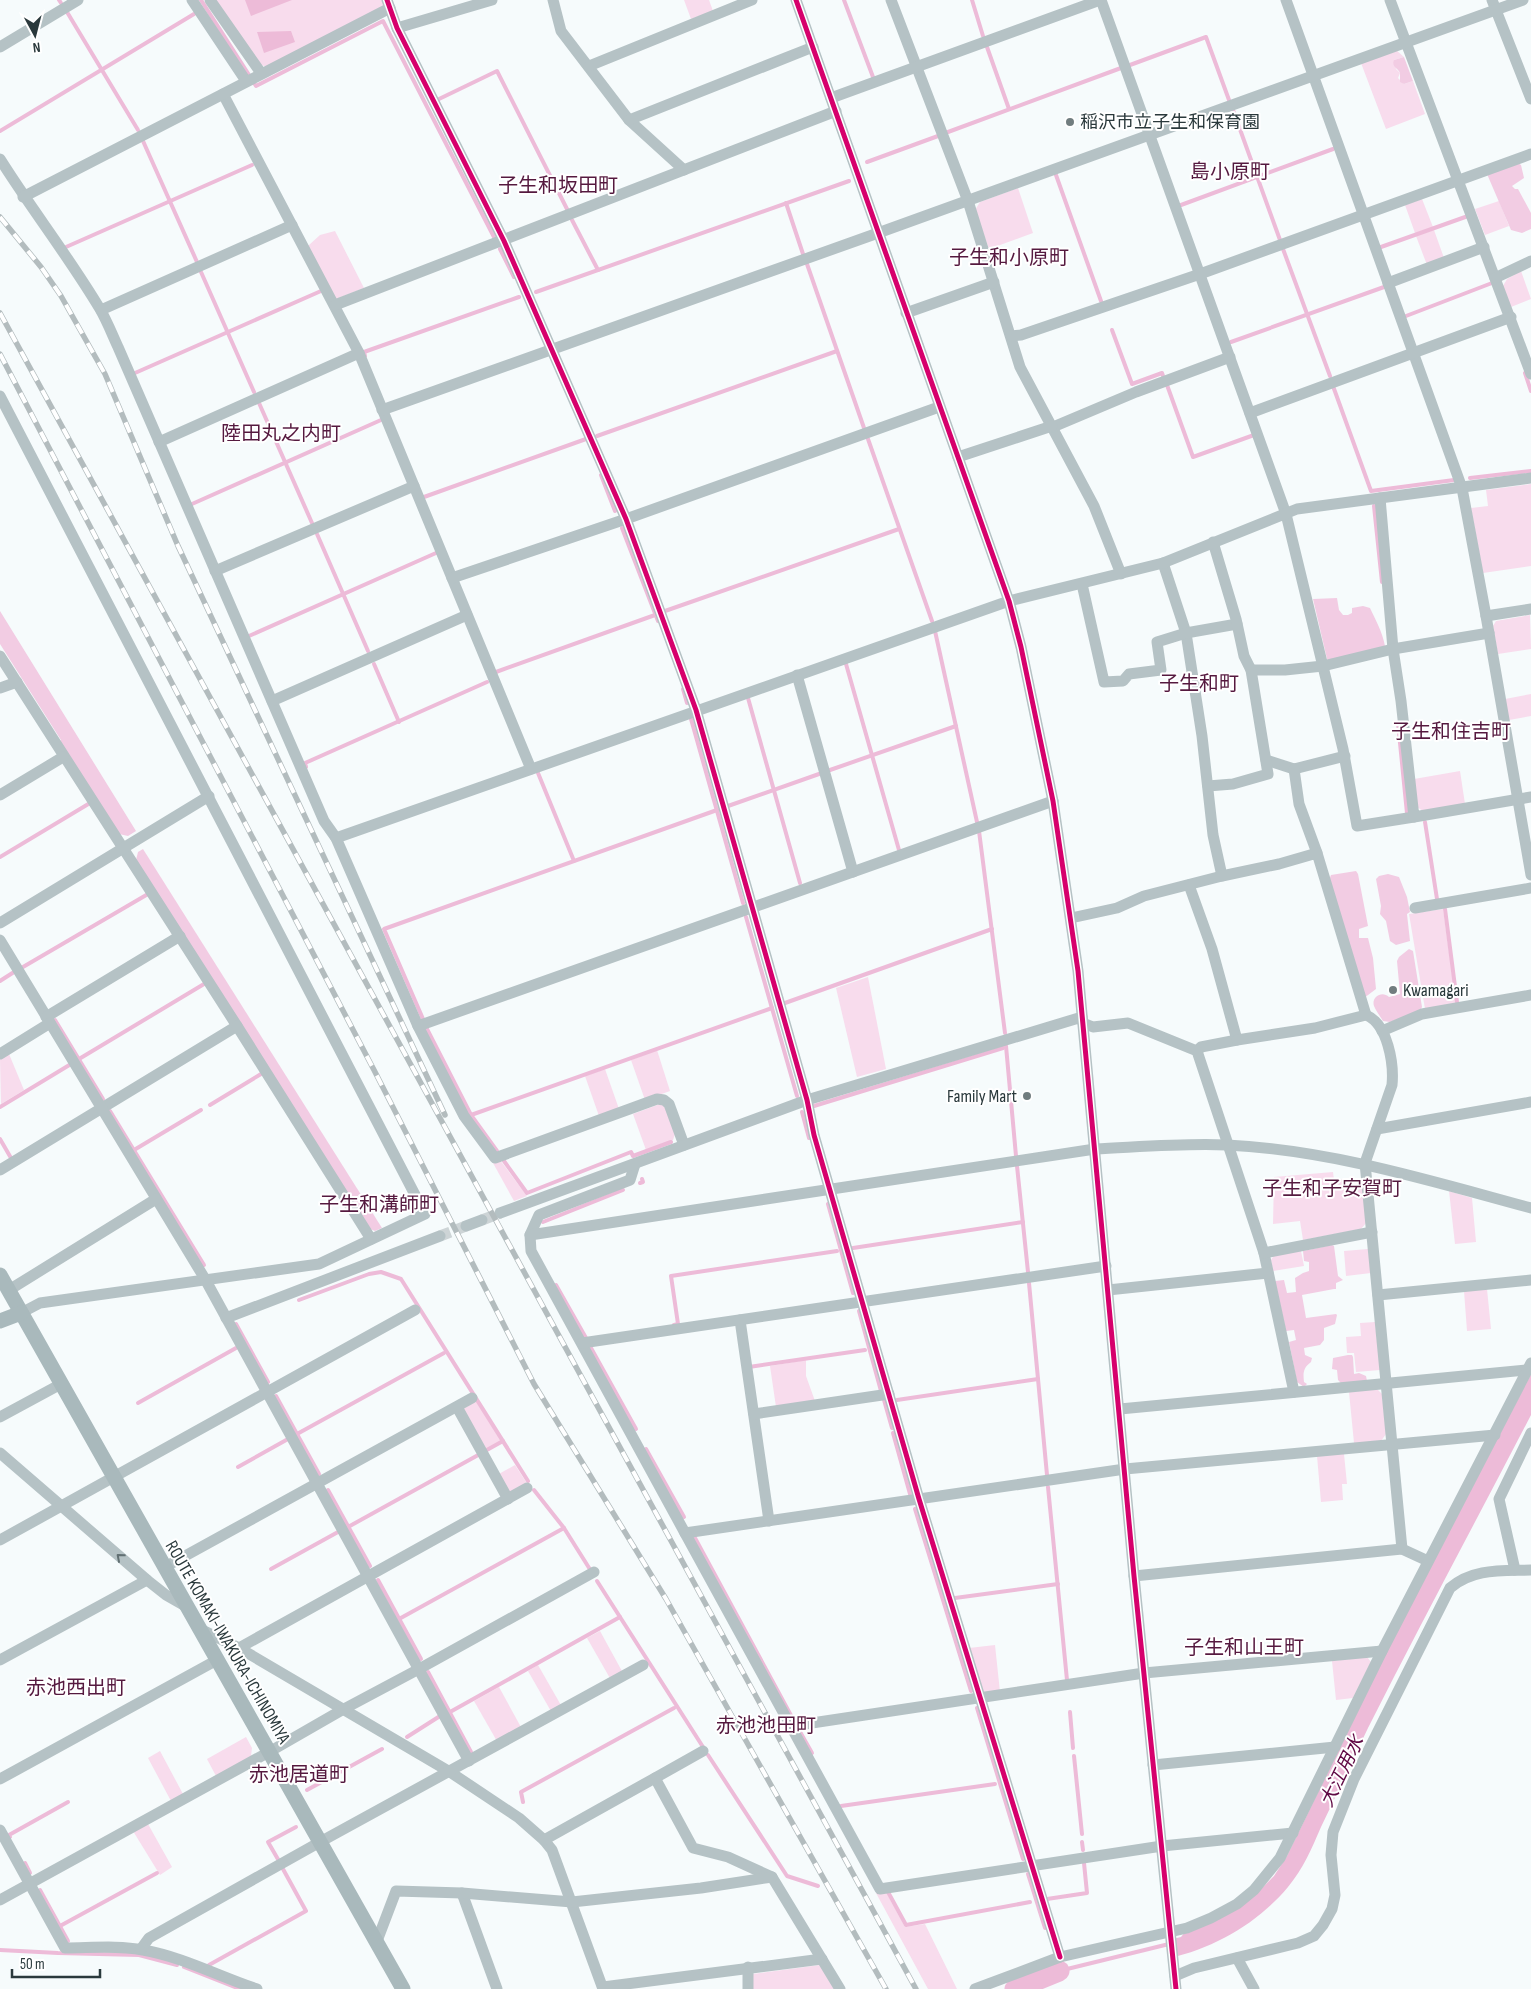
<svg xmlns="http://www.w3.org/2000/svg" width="1531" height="1989" font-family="'Sofia Sans Condensed','Noto Sans JP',sans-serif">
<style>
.green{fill:#f8dced}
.forest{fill:#f2cce3}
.water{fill:#edbbd8}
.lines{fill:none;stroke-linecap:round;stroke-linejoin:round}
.stream{stroke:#edbbd8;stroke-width:4}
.river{stroke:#edbbd8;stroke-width:21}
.minor-tunnel{stroke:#cdd4d6;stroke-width:11;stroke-dasharray:11 5.5;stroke-linecap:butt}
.minor{stroke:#b5c2c5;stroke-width:11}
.major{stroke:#a9b9bc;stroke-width:15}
.rail-casing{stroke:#b3bcbe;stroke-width:5.5}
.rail{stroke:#fff;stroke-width:4;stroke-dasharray:11;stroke-linecap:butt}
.cycleway-casing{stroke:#fff;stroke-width:8}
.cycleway{stroke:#d6006c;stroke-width:5}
.oneway{stroke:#627073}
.poi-dot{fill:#717d7f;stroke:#fff;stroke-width:2}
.labels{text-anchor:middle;stroke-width:4;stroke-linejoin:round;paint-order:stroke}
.poi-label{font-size:18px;fill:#2a393c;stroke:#fff;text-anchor:start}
.street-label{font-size:18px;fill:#2a393c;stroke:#fff}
.water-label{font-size:19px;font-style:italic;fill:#5f0844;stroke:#fff}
.quarter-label{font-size:20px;fill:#55193f;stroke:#fff}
</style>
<rect width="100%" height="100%" fill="#f6fbfc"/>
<!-- green -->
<g class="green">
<path d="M214,0h169l2,4 -9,7 -109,56 -11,-4z"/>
<path d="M684,0h25l4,11 -22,8z"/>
<path d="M1396,50l8,7 -10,3 2,9 4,4 -2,5 6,6 9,-3 12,33 -39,15 -25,-66z"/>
<path d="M1018,188l15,45 -44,16 -14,-39 5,-8z"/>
<path d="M1422,199l11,28 -18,6 -10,-28z"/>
<path d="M1499,201l10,25 -24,9 -10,-26z"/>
<path d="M1434,230l10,28 -17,7 -11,-29z"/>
<path d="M335,231l29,57 -28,11 -28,-53 12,-11z"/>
<path d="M1521,271l10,28 -20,8 -8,-21 4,-7z"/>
<path d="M1531,484v82l-48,7 -12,-65 17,-2 -2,-16z"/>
<path d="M1530,615l1,34 -33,5 -5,-28 3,-5z"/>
<path d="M1531,694v22l-22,4 -4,-21z"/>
<path d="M1460,771l5,33 -42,7 -6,-4 -3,-28z"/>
<path d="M1443,909l13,94 -31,6 -16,-95z"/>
<path d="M868,977l18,92 -29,8 -21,-89z"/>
<path d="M657,1050l13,41 -25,9 -14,-40z"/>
<path d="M9,1054l15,36 -23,14 -1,-45z"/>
<path d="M605,1069l14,40 -20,7 -14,-40z"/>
<path d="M660,1104l4,1 11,29 -2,6 -27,10 -13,-36z"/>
<path d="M500,1160l27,36 -13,5 -21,-38z"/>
<path d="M1333,1172l1,8 25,-2 3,2 4,43 -5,6 -58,11 -3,-19 -27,3 1,-47z"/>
<path d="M1449,1191l23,7 4,44 -21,2z"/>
<path d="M1368,1249l3,24 -25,3 -2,-25z"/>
<path d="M1301,1251l3,15 -31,5 -2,-11 3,-5z"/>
<path d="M1487,1289l4,40 -24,2 -3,-40z"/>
<path d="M1375,1322l5,48 -24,2 -2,-19h-7l-1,-16 15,-1 -1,-13z"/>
<path d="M806,1360v16l9,25 -39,6 -6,-41z"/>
<path d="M1377,1389l5,5 4,40 -5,7 -27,2 -5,-51z"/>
<path d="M476,1401l25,40 -18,10 -23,-40z"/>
<path d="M1344,1454l3,30h-5l1,16 -22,2 -4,-46z"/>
<path d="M515,1465l13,20 -19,10 -12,-20z"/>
<path d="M600,1631l23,42 -12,7 -24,-42z"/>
<path d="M995,1645l5,47h-16l-15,-44z"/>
<path d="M1367,1657l4,5 -18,36 -17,2 -4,-39z"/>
<path d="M538,1665l24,42 -10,6 -24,-42z"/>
<path d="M499,1687l23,42 -24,14 -24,-42z"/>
<path d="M246,1737l6,11 -1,8 -35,20 -9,-17z"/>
<path d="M160,1751l23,43 -12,7 -23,-43z"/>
<path d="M148,1824l24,43 -12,8 -27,-44z"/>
<path d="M886,1892l19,35 20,-3 32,65h-29l-52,-96z"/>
<path d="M820,1965l14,24h-81v-15z"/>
</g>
<!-- forest -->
<g class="forest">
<path d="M1404,57l9,24 -9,3 -4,-2v-9c-2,-5 -9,-6 -6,-13z"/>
<path d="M1518,163l3,2 3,13 -12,8 3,3h3l13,24v16l-9,4 -11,-3 -24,-56z"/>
<path d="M1337,598l2,12 4,5h5l4,-2v-5l11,-2 7,2c6,13 12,23 15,38l-57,17 -15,-64z"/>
<path d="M0,611l136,220 -8,5 -9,-2 -60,-92 2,-2 -61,-96z"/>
<path d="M143,849l239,379 -7,3 -7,-3 -232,-368 2,-8z"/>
<path d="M1356,871l2,3 10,52 -9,3v9h9l5,20 3,31 -12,9 -35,-118 2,-5z"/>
<path d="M1388,874l11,3 8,20 3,15 -3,2 3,27 -14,4 -6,-4 -4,-20 -6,-7 1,-8 -5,-27 3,-3z"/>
<path d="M1409,949l4,2 9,56 -2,4 -30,11 -7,-1c-3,-5 -7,-10 -9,-15 -3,-9 8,-16 15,-9l11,-3 -3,-33 2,-4z"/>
<path d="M1332,1245l2,1 4,30 5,4 -7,3v6h-2l-32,6 4,23 30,-4 1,1 -2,9 -11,4v12l-4,5 -16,3 1,7 7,3 -1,4c-8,6 -8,11 -7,20l3,2 -3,3 -7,-5 -8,-40 7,-2 -2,-10 -8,1 -11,-50 9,-1 3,13 9,-1 -1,-14 8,-5 6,-2v-9l-5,-1 -1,-10z"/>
<path d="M1348,1355h4l1,2 1,17 5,-1 7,3 1,5 -26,2 -3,-3 -1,-10 -5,-1 1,-11z"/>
</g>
<!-- water -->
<g class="water">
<path d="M245,0h47l-41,16z"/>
<path d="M291,31l4,11 -31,11 -7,-21z"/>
<path d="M1531,1374v41c-54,104 -110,208 -163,313 -16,33 -31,66 -47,99 -9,21 -18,42 -33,60 -29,35 -73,61 -118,71l-2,-18 13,-3 4,-5 73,-40 16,-16 13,-20 98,-201z"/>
</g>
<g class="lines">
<!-- stream -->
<g class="stream">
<path d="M59,0l2,3"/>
<path d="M201,0l55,86 127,-65 112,218"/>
<path d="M844,0l29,77"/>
<path d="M972,0l11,36"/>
<path d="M67,12l71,118"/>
<path d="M987,47l22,62"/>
<path d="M1130,65l76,-28 23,63"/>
<path d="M439,99l58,-28 70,138"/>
<path d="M1233,110l47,130"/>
<path d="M0,131l194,-117"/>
<path d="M948,132l173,-64"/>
<path d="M143,141l54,121"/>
<path d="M867,162l71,-26"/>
<path d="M1056,175l45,126"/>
<path d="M786,203l17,51"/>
<path d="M1181,205l152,-56"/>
<path d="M572,220l26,50"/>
<path d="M66,247l186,-82"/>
<path d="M1381,247l87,-31"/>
<path d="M500,249l14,28"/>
<path d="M1283,249l47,127"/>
<path d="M807,264l57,164"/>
<path d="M201,272l53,120"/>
<path d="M536,292l313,-111"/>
<path d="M1406,316l86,-33"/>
<path d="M1112,330l20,54 30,-11 1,3"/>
<path d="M1231,342l153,-55"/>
<path d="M365,356l-1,-4 155,-55"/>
<path d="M135,373l186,-82"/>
<path d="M1525,373l6,18"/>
<path d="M1167,385l26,72 61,-22"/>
<path d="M1333,386l38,105 83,-11"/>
<path d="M259,403l53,120"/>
<path d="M597,436l240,-85"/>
<path d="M868,439l64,182"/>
<path d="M601,475l14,36"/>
<path d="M1470,478l61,-7"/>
<path d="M424,497l162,-58"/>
<path d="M192,504l189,-84"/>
<path d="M1374,506l8,76"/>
<path d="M622,528l36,93"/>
<path d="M317,534l51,117"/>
<path d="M665,611l234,-82"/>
<path d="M935,631l42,191"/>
<path d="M249,636l187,-83"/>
<path d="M374,664l25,58"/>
<path d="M846,664l53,186"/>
<path d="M496,672l159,-57"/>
<path d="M683,689l4,14"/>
<path d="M748,698l52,185"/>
<path d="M691,719l52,184"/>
<path d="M1398,723l9,90"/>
<path d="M306,767l-1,-4 182,-81"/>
<path d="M830,770l126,-44"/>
<path d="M538,773l36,88"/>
<path d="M728,806l91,-32"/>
<path d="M1425,822l12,77"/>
<path d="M979,831l26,202"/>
<path d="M0,857l90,-54"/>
<path d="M1445,909l12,93"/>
<path d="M746,917l51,179"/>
<path d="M23,967l125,-73"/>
<path d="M0,981l14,-9"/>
<path d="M785,1003l207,-74"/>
<path d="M423,1019l-39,-90 333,-119"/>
<path d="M55,1020l48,79"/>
<path d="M427,1029l44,86 26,36"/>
<path d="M1006,1046l10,110"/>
<path d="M79,1059l125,-75"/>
<path d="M210,1105l51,-31"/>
<path d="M814,1106l189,-58"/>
<path d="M0,1107l71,-43"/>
<path d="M110,1111l94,154"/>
<path d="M802,1112l7,26"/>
<path d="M471,1115l301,-107"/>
<path d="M0,1139l11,19"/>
<path d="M134,1150l67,-40"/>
<path d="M504,1161l23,32 104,-41 2,4 38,-14"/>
<path d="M1017,1166l11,106"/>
<path d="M640,1183l3,-1 -1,-3"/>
<path d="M828,1204l25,89"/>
<path d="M543,1222l80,-32"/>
<path d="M853,1248l170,-26"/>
<path d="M1029,1283l18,192"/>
<path d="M556,1285l30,53"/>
<path d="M299,1300l70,-26 12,-2 20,7 127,202"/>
<path d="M859,1311l22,80"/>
<path d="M236,1324l32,58"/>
<path d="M674,1325l4,-1 -7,-48 166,-25"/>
<path d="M591,1348l45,81"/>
<path d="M749,1367l116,-17"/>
<path d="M276,1396l43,78"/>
<path d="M884,1400l8,28"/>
<path d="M897,1400l141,-21"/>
<path d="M138,1403l98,-55"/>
<path d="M893,1433l17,61"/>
<path d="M297,1434l147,-81"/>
<path d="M646,1449l38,68"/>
<path d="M485,1451l18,-10"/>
<path d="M238,1467l50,-28"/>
<path d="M1048,1487l19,193"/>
<path d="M328,1490l42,76"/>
<path d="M534,1490l30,38 27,43"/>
<path d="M915,1509l56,182"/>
<path d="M348,1527l132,-73"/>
<path d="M695,1538l99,183"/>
<path d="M271,1569l67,-37"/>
<path d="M378,1580l43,79"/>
<path d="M597,1581l106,166"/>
<path d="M955,1598l103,-14"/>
<path d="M399,1619l165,-91"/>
<path d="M428,1672l43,80"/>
<path d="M977,1708l46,151"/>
<path d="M450,1712l170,-95"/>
<path d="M1070,1712l3,36"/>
<path d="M799,1730l13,23"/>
<path d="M407,1737l33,-21"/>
<path d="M708,1755l79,121 31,10"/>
<path d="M1074,1756l8,78"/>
<path d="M307,1790l75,-41"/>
<path d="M523,1802l-2,-10 153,-84"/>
<path d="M841,1806l154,-22"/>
<path d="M10,1837l-1,-2 59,-33"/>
<path d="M1082,1842l1,8"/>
<path d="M279,1861l-11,-19 28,-15"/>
<path d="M25,1863l5,10"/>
<path d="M1028,1874l17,54"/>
<path d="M40,1890l28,51"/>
<path d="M888,1892l18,33 124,-23"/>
<path d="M1047,1899l40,-6 -3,-30"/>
<path d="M60,1926l97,-53"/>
<path d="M0,1950l58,3 81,2 38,10"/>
<path d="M209,1965l97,-54 -23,-42"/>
<path d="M184,1967l56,22"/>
<path d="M1059,1971l110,-27"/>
</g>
<!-- river -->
<path class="river" d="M1015,1989l44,-18"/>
<!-- minor-tunnel -->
<g class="minor-tunnel">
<path d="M482,1220l18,-7"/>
<path d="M440,1236l26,-10"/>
</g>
<!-- minor -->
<g class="minor">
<path d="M192,0l54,81"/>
<path d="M210,0l51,73"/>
<path d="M387,0l10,28 107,213 122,278 70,191 111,390 7,35 105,364 141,458"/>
<path d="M553,0l8,31 68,89 55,50"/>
<path d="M796,0l213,601 12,46 32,154 25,170 56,605 42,413"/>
<path d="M891,0l77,201 52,166 74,139 27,68"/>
<path d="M1101,0l185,514 57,235 14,77 57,-9"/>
<path d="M1286,0l176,488 24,128 45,259"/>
<path d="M1390,0l141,374"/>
<path d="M1492,0l39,99"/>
<path d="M397,28l95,-28"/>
<path d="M0,47l78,-47"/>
<path d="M589,66l163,-66"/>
<path d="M223,94l136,259 172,416"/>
<path d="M831,98l269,-98"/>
<path d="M629,120l184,-73"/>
<path d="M0,159c32,51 69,98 100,150 7,12 12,25 18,38l206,474 12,17 82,188 46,90 31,42 162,-59 7,1 5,4 15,41"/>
<path d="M23,197l367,-189"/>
<path d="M1495,278l36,-17"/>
<path d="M1388,283l96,-36"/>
<path d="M335,305l501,-194"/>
<path d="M101,310l191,-85"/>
<path d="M906,313l88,-31"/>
<path d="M1011,336l10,-1 179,-61 331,-120"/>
<path d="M0,396l425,818 -106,50 -279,39 -19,10"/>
<path d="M382,410l496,-177 645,-233"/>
<path d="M1250,413l261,-96"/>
<path d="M1053,427l83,-35 94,-35"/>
<path d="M159,442l200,-89"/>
<path d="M958,457l94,-31"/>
<path d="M1380,498l13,151 8,52 13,116 117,-20"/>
<path d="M1163,563l23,70 16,103 11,99 9,41"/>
<path d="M215,571l199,-85"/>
<path d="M452,578l174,-59 313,-112"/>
<path d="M1082,584l22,98 19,-1 6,-7 32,-4 -4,-28 29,-9 51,-9"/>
<path d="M1486,616l45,-7"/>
<path d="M0,656l237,370 -237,144"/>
<path d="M1251,670h34l38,-4 70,-17 96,-16"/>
<path d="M797,675l56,197"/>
<path d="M0,688l17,-6"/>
<path d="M272,701l195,-86"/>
<path d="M1266,760l28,9 51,-13"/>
<path d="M1294,769l5,35 18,49"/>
<path d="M1208,786l25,-2 35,-10 -17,-104 -7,-14 -8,-37 -23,-77"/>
<path d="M0,795l63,-38"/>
<path d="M336,838l673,-237 154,-38 134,-54 234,-31"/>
<path d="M1189,885l23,64 25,91 -36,7 -4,4"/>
<path d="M1415,908l116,-20"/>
<path d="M1071,918l46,-10 27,-12 78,-20 57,-12 38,-11 49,162"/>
<path d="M0,923l209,-127"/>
<path d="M0,940l205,339 264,482"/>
<path d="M46,1017l134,-81"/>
<path d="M1083,1023l10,4 35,-4 69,28 67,202 30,139"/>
<path d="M237,1026l134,213"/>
<path d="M418,1026l635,-225"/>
<path d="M1382,1031l40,-17 109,-19"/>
<path d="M1237,1040l78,-12 51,-13c22,9 28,49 26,70l-27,78 37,386"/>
<path d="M0,1054l50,-31"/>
<path d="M1377,1129l154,-27"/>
<path d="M635,1164l-5,16 -91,35 -9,20 1,16 154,282 440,-64 370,-34"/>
<path d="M500,1213l307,-113 275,-83"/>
<path d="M466,1226l16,-6"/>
<path d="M530,1235l565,-86c44,-2 88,-6 132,-4 104,5 204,36 304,63"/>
<path d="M1264,1253l108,-21"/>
<path d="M9,1290l147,-91"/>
<path d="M1108,1290l160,-17"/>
<path d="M1378,1295l153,-15"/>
<path d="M226,1318l214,-82"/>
<path d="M740,1320l29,201"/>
<path d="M582,1343l524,-77"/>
<path d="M457,1407l51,92"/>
<path d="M1120,1409l407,-39"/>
<path d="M754,1414l135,-20"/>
<path d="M0,1417l61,-33"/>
<path d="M0,1453l147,127 19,15 21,12"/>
<path d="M685,1533l195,356 282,-43 131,-13"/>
<path d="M0,1540l415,-230"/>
<path d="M165,1567l307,-169"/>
<path d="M1515,1570l-16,-71 32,-66"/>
<path d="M1134,1576l268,-27 26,12"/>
<path d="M200,1629l39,19 211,124 69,46 25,22 8,10 51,139"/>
<path d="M239,1648l288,-160"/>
<path d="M0,1660l147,-80"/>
<path d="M792,1726l352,-53 238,-22"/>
<path d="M1153,1765l182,-18"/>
<path d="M655,1778l48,-27"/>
<path d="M0,1779l217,-119"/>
<path d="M0,1830l65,118c25,0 53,-3 78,2 40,7 75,26 114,39"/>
<path d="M544,1840l111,-62 38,70 35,9 44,20 68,112"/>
<path d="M462,1893l35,96"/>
<path d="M0,1900l269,-148 73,-42 77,-41 175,-97"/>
<path d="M377,1941l19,-50 66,2 110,9 129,-14 71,-11"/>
<path d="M141,1949l8,-11 171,-96 323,-177"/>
<path d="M1237,1958l17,31"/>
<path d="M1175,1976l19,-8 104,-25 16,-7 9,-11 9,-16 3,-14 -4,-40 2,-23 21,-53 96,-191c23,-20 52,-17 81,-18"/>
<path d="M603,1987l219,-28"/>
<path d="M748,1989v-22"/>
<path d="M975,1989l85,-32 127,-29 24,-10 26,-14 17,-14 26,-32 102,-207 149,-288"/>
</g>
<!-- major -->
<g class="major">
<path d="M0,1275l403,714"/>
<path d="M0,1321l21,-8"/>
</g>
<!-- rail casing -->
<g class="rail-casing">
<g id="rail">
<path d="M0,217l41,50 20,29 44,78 73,172 267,569"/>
<path d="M0,313l916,1676"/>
<path d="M0,354l374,716 160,314 132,215 220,390"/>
</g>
</g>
<!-- rail -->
<use href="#rail" class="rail"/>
<!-- cycleway casing -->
<g class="cycleway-casing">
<g id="cycleway">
<path d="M387,0l10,28 107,213 122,278 70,191 111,390 7,35 105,364 141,458"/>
<path d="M796,0l213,601 12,46 32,154 25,170 56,605 42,413"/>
</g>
</g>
<!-- cycleway -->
<use href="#cycleway" class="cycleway"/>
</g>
<!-- one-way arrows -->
<defs><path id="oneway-chevron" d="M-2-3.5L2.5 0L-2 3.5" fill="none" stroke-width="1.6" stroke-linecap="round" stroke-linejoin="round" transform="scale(1.25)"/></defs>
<use class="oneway" href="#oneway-chevron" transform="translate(120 1557) rotate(-139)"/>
<!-- markers -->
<g class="poi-dot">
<circle cx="1070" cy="122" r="5"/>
<circle cx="1393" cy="990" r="5"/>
<circle cx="1027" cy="1096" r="5"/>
</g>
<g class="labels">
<!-- poi labels -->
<g class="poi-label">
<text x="1080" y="128">稲沢市立子生和保育園</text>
<text x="1403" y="996">Kwamagari</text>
<text x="1017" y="1102" text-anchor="end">Family Mart</text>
</g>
<!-- street labels -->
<g class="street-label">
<text transform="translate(228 1642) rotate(60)" y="6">ROUTE KOMAKI-IWAKURA-ICHINOMIYA</text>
</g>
<!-- water labels -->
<g class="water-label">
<text transform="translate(1341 1771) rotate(-64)" y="7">大江用水</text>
</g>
<!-- quarter labels -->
<g class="quarter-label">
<text x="1230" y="178">島小原町</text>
<text x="558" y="192">子生和坂田町</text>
<text x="1009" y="264">子生和小原町</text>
<text x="281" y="440">陸田丸之内町</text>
<text x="1199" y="690">子生和町</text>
<text x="1451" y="738">子生和住吉町</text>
<text x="1332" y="1195">子生和子安賀町</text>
<text x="379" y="1211">子生和溝師町</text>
<text x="1244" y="1654">子生和山王町</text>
<text x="76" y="1694">赤池西出町</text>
<text x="766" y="1732">赤池池田町</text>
<text x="299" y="1781">赤池居道町</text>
</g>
</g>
<!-- north arrow -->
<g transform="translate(35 35) rotate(173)" stroke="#ffffff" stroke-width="4" paint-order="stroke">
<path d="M0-4L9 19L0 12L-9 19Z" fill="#2a393c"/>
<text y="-8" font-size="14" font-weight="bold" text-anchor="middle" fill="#2a393c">N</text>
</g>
<!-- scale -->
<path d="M12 1969v8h88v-8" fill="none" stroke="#2a393c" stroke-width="2.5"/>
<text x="20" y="1969" font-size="15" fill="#2a393c" stroke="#ffffff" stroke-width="4" paint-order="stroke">50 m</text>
</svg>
